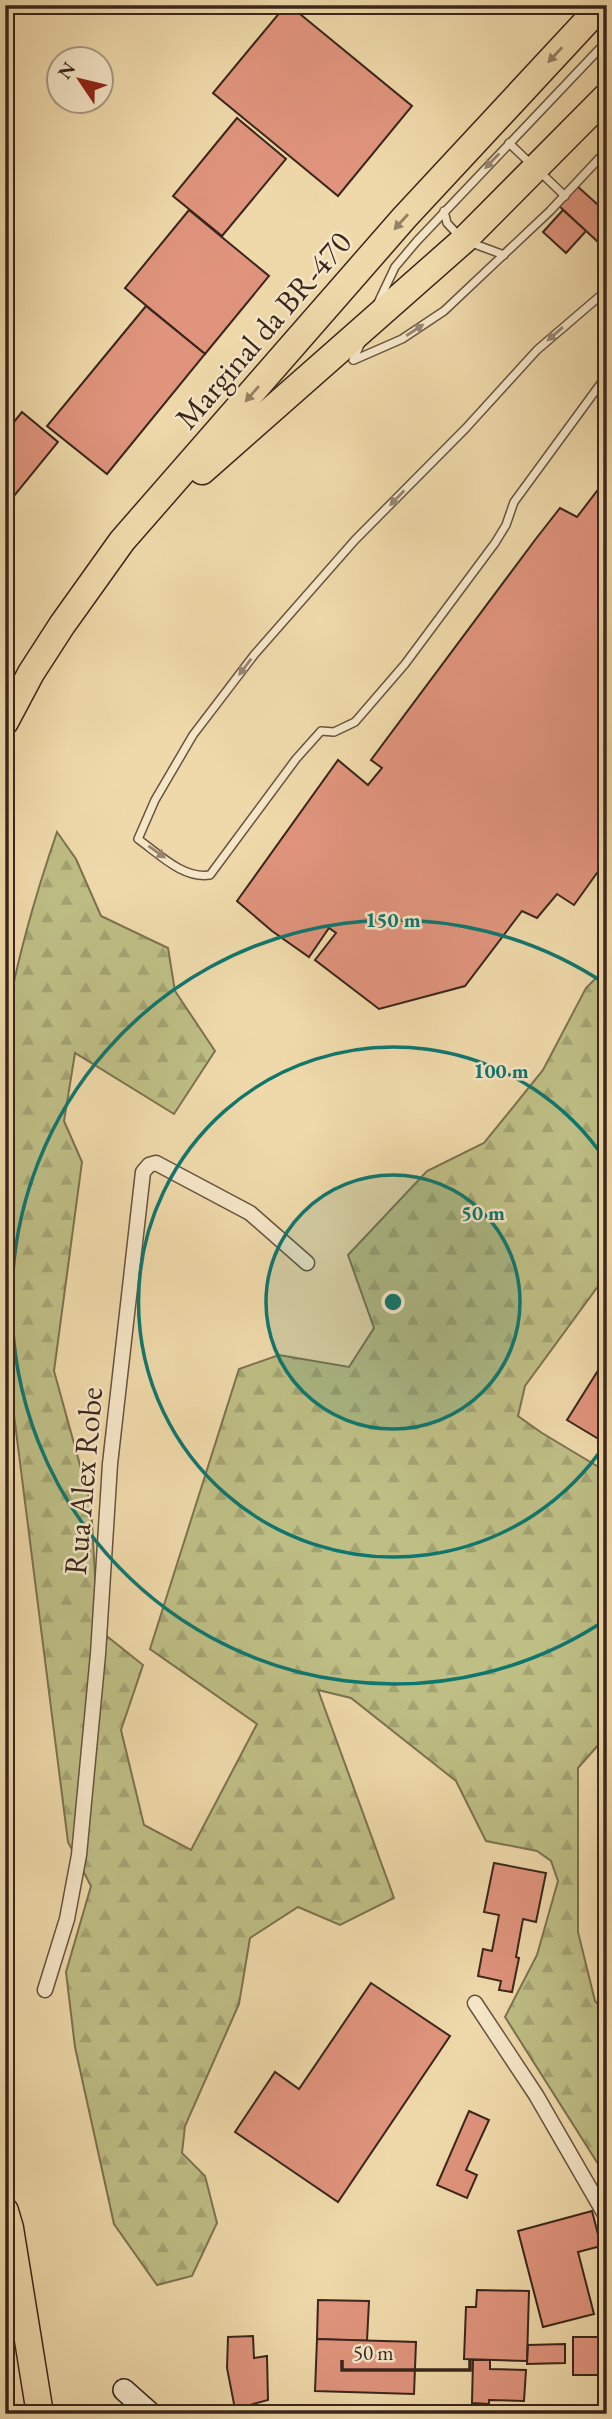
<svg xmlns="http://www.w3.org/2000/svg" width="612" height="2419" font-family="'EB Garamond',serif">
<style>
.forest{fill:url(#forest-firs);stroke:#7c7250;stroke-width:2}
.building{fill:#e0947d;stroke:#3a261c;stroke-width:2}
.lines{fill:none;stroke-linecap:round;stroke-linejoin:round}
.lane-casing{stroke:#675340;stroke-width:10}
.street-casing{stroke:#675340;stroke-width:17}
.secondary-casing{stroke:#3a261c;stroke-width:24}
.highway-casing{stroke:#3a261c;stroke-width:29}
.lane{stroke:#f5e6c8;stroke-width:7}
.street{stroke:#f5e6c8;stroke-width:14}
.secondary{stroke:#f5e6c8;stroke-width:21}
.highway{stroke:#efd9aa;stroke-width:26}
.oneway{fill:#948063}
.oneway2{fill:#988672}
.ring{fill:none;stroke:#0f766e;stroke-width:3.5}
.labels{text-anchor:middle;stroke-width:5;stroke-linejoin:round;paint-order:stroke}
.street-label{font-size:32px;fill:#3a261c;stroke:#f5e6c8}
.centre{fill:#0f766e;stroke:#f5e6c8;stroke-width:3.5}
.ring-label{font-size:21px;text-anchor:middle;font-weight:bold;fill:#0f766e;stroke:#f5e6c8;stroke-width:5;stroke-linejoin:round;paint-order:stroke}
</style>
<defs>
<pattern id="forest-firs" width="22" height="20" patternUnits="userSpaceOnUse" patternTransform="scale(1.75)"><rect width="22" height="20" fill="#bebe85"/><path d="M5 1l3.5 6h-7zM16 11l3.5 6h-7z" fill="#a4a372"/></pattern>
</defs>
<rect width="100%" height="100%" fill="#efd9aa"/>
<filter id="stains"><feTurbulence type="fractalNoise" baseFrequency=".00286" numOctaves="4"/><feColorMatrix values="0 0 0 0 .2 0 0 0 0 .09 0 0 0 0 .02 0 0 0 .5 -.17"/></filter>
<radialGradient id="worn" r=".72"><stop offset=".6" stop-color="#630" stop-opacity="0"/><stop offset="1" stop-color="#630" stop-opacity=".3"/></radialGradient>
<!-- forest -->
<path class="forest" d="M57,832l19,27 25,57 67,32 7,43 40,60 -41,63 -99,-61 -11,68 18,41 -28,209 37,134 7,124 45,36 -22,65 23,95 47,25 66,-126 -107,-75 89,-280 40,-14 70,12 25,-39 -26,-73 79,-84 57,-28 59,-73 43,-82 21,-21v307l-82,112 -7,30 24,17 65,39v263l-29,33v164l17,69 12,13v164l-102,-161 32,-62 21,-74 -7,-20 -14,-10 -51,-10 -30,-60 -105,-83 -33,-8 76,208 -54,27 -42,-18 -48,31 -11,66 -54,122 -3,27 23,23 12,47 -25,53 -35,9 -43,-61 -39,-177 -9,-75 25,-86 -23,-44 -63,-498v-316c11,-67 30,-132 52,-196z"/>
<!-- building -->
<g class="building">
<path d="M286,5h3l123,101 -74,90 -125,-103z"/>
<path d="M237,118l49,41 -64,77 -49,-40z"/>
<path d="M576,185l31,28v18l-10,10 -39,-36z"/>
<path d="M189,210l80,66 -64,78 -80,-66z"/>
<path d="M563,210l23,21 -20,22 -23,-21z"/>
<path d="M146,306l59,48 -98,120 -60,-48z"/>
<path d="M22,412l36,30 -53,65v-74z"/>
<path d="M607,478v381l-33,46 -17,-11 -20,24 -15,-7 -57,75 -86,23 -64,-49 21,-27 -7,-5 -20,29 -37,-26 -35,-30 101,-141 30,25 14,-17 -11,-8 164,-220 25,-32 17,9z"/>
<path d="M604,1361l3,2v81l-40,-24z"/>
<path d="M494,1863l52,10 -10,49 -13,-3 -7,38 3,1 -7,34 -13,-2 2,-9 -23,-5 5,-27 9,2 7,-36 -15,-3z"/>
<path d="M371,1983l79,53 -112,166 -103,-70 40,-60 24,17z"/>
<path d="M469,2111l20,9 -23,50 11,5 -10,23 -30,-13z"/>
<path d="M592,2211l9,35 -23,6 16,62 -51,13 -25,-96z"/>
<path d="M477,2290l52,1 -2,70 -63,-2 2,-52h10z"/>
<path d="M318,2300l51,1 -2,40 -50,-2z"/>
<path d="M253,2336l1,22 13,-2 1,44 -33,9 -8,-41 1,-31z"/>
<rect x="573" y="2337" width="34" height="38"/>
<path d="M317,2339l99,3 -2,52 -99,-3z"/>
<path d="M565,2344v19l-38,1 1,-19z"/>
<path d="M473,2360h17v9l36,1 -2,31 -35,-1v4l-17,-1z"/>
</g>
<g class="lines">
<!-- lane casing -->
<g class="lane-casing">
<g id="lane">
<path d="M509,143l22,21"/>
<path d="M540,172l25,24"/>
<path d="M444,211l3,12 12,13"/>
<path d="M469,242l35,13"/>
<path d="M607,290l-70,60 -71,78 -111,112 -101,115 -61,80 -38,65 -17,39c21,15 45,40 72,36l86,-116 25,-28 13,1 21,-10 50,-58 90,-121 11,-18 8,-23 93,-127"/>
<path d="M377,305l18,-38 22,-26 190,-200"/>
<path d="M353,360l7,-15"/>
<path d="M354,360l48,-21 42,-28 106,-100 57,-61"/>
</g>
</g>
<!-- street casing -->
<g class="street-casing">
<g id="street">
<path d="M45,1990l22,-71 12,-64 19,-201 12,-190 33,-292 6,-7 7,-2 94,50 57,50"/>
<path d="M475,2003l61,92 71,123"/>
</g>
</g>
<!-- secondary casing -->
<g class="secondary-casing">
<path id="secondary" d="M124,2390l27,24"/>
</g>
<!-- highway casing -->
<g class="highway-casing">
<g id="highway">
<path d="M202,471l262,-231 143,-144"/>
<path d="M5,722l26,-49 31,-48 60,-84 282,-323 198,-213"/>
<path d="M5,2211l5,17 30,186"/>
</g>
</g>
<!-- lane -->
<use href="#lane" class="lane"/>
<!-- street -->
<use href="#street" class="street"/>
<!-- secondary -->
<use href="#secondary" class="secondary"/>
<!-- highway -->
<use href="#highway" class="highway"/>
</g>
<!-- one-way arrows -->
<defs><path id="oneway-solid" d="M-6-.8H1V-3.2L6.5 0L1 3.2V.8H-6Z" transform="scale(1.75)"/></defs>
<g class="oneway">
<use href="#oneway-solid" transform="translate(555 55) rotate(133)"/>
<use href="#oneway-solid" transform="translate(401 222) rotate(132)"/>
<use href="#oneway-solid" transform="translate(252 394) rotate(131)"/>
</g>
<g class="oneway2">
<use href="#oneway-solid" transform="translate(492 161) rotate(134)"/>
<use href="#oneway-solid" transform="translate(415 330) rotate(-33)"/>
<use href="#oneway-solid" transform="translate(555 334) rotate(139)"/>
<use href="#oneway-solid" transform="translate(397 498) rotate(134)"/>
<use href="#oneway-solid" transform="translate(245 667) rotate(127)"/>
<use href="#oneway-solid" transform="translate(157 852) rotate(35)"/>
</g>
<!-- distance rings -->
<circle cx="393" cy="1302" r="127" fill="#0f766e" fill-opacity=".12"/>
<g class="ring">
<circle cx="393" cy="1302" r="127"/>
<path d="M606 1443A255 255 0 1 1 606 1161"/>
<path d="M607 1619A382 382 0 1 1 607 985"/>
</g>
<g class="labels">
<!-- street labels -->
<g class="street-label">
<text transform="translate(263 330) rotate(-49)" y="11">Marginal da BR-470</text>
<text transform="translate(83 1481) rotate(-85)" y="11">Rua Alex Robe</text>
</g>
</g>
<circle cx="393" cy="1302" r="10" class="centre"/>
<g class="ring-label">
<text x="393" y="927">150 m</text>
<text x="501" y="1078">100 m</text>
<text x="483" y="1220">50 m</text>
</g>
<!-- margin -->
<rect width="612" height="2419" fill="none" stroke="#efd9aa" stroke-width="28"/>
<rect x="7" y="7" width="598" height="2405" fill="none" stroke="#3a261c" stroke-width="3.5"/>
<rect x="14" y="14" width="584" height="2391" fill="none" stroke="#3a261c" stroke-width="2"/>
<!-- north arrow -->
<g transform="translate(80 80) rotate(305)"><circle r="33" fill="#f5e6c8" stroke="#aa9983" stroke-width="2"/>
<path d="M0-5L12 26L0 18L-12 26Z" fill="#8f2418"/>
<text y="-10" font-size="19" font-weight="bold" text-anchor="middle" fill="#3a261c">N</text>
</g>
<!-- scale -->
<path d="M342 2360v10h128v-10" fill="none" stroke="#3a261c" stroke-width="3.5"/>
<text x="353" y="2360" font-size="21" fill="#3a261c" stroke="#f5e6c8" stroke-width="5" paint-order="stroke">50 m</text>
<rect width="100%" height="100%" filter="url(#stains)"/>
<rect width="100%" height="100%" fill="url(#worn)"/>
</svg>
